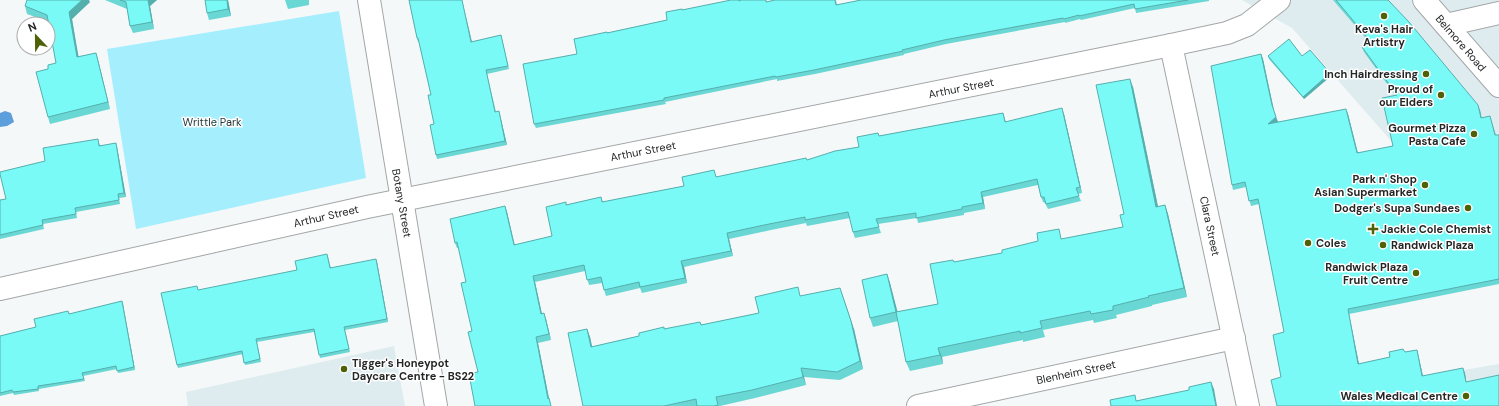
<svg xmlns="http://www.w3.org/2000/svg" width="1499" height="406" font-family="'DM Sans',sans-serif">
<style>
.built{fill:#dfecef}
.green{fill:#a5eefd}
.water{fill:#5d9fdd}
.lines{fill:none;stroke-linecap:round;stroke-linejoin:round}
.minor-casing{stroke:#a3a7a7;stroke-width:24}
.minor{stroke:#fff;stroke-width:22}
.wall{fill:#69d7d4}
.shaded-wall{fill:#55afad}
.building{fill:#7afaf7;stroke:#55afad}
.poi-dot{fill:#4f6106;stroke:#fff;stroke-width:1.5}
.labels{text-anchor:middle;stroke-width:3;stroke-linejoin:round;paint-order:stroke}
.poi-label{font-size:11px;font-weight:bold;fill:#252626;stroke:#fff;text-anchor:end}
.street-label{font-size:11px;fill:#252626;stroke:#fff}
.park-label{font-size:11px;fill:#1f3539;stroke:#fff}
</style>
<rect width="100%" height="100%" fill="#f4f8f9"/>
<!-- built -->
<g class="built">
<path d="M1242,0h257v264l-207,-236z"/>
<path d="M394,346l11,60h-217l-2,-14z"/>
<path d="M1499,364v42l-71,-30z"/>
</g>
<!-- green -->
<path class="green" d="M339,11l27,167 -230,51 -29,-180z"/>
<!-- water -->
<path class="water" d="M5,111l6,2 3,9 -7,4 -7,1v-14z"/>
<g class="lines">
<!-- minor casing -->
<g class="minor-casing">
<g id="minor">
<path d="M369,0l67,406"/>
<path d="M1424,0l75,86"/>
<path d="M1446,25l53,-12"/>
<path d="M1171,45l77,361"/>
<path d="M0,289l367,-82 804,-162 56,-12 20,-8 32,-25"/>
<path d="M918,406l316,-68"/>
</g>
</g>
<!-- minor -->
<use href="#minor" class="minor"/>
</g>
<!-- wall -->
<g class="wall">
<path d="M105,0h52l-7,6 4,23 -21,4 -3,-7 -3,-17z"/>
<path d="M228,0l3,16 -22,4 -2,-7z"/>
<path d="M285,0h24v5l-21,4z"/>
<path d="M409,0l63,42 29,-7 8,34 -22,5 9,38 4,3 7,30 -70,14 -1,-4 -2,-31 -3,-29 -12,-53h-1l-1,-4z"/>
<path d="M739,0l27,2 9,-2h61l1,5 24,-5h348v1l-73,12 -1,-5 -54,12 -1,-1 -15,4v-1l-119,22 -42,10v1l-89,19 -38,7v-2l-112,23 1,2 -130,24 -2,-4 43,-70 30,-21 60,-13 15,-10z"/>
<path d="M1333,0h55l92,110 2,8 8,-2 6,19h3v149l-150,30 10,50 31,-7 15,-5 12,-2 1,4 5,22 42,-3 1,9 33,24 -218,-29 3,-45 -25,-128 -8,2 -5,-19 -13,3 -1,-5 29,-131 2,5 10,50 5,13h-1l71,-8 10,39 35,-7 2,-51 -31,-43 -2,-5 8,-4z"/>
<path d="M90,2l-18,17 6,38 18,-4 2,7 12,49 -60,15 -2,-7v-48l8,-6 -7,-41 -22,-8 -2,-8z"/>
<path d="M1268,56h34l28,17 1,3 -27,23 -35,-40z"/>
<path d="M1133,87l25,120 7,-2 3,9 19,83 -35,8v1l-36,9 1,3 -23,5 -1,-3 -50,10 2,7 -22,5v-2l-81,17 1,7 -33,7 -4,-9 -8,-41 -25,6 -3,-9 17,-44 3,9 7,29 41,-8 16,-42 48,-9 60,-14 61,-12z"/>
<path d="M1003,113l3,9 58,-8 18,79 -4,1 3,7 -33,8 -3,-6 -2,-1 -2,-5 -3,-12 -55,12 2,12 -21,4v2l-46,8 -1,-5 -39,6 3,9 -26,5 -2,-6 -3,-14 -43,8 -1,-3 -35,7 -42,9 4,17 -49,11 3,16 -45,10 -2,-5 -34,8 -4,-13 -13,2 -4,-14 -50,11 7,32 4,5 5,21 -13,3 11,55 2,6 -73,-32 -6,-41 -6,-49 -7,-34h-2l-2,-5 50,-37 2,6 7,33 38,-9 14,-31 35,-8 2,5 81,-16 33,-9 90,-17 52,-13 20,-11z"/>
<path d="M99,143l1,2 17,2 9,50 -7,1 1,6 -44,8 1,6 -34,6 1,5 -44,10v-39l6,-1 39,-38z"/>
<path d="M328,257l3,11 46,-6 11,60 -43,8 5,22 -30,6 -6,-26 -57,10 4,20 -16,3 -2,-11 -65,14 -1,-3 120,-95z"/>
<path d="M801,296l53,33 9,40 -23,11 -36,-3 2,8 -51,13 -35,8h-137l4,-77 3,8 2,10 47,-11 25,-7 37,-4 58,-12z"/>
<path d="M122,301l13,69 -17,3 -1,-4 -34,7 2,5 -46,8v2l-25,4 -1,-2 -13,3v-60l36,-9 33,-13z"/>
</g>
<!-- shaded-wall -->
<g class="shaded-wall">
<path d="M82,0h7l1,2 -18,17 8,46 -3,-8 -8,-45z"/>
<path d="M148,0h9l-7,6 4,23 -2,-7z"/>
<path d="M227,0h1l3,16 -3,-7z"/>
<path d="M462,0l11,46 -2,-4z"/>
<path d="M96,53l2,7 12,49 -2,-7z"/>
<path d="M1261,54l2,5 11,51 -2,-5z"/>
<path d="M1330,73l1,3 -27,23 -1,-2z"/>
<path d="M1130,79l3,8 27,129 -4,-9z"/>
<path d="M1478,105l2,5 2,13 -1,-5z"/>
<path d="M1062,108l2,6 18,79 -2,-6z"/>
<path d="M1346,109l2,5 11,44 -2,-5z"/>
<path d="M499,111l1,4 7,30 -2,-4z"/>
<path d="M1276,117l2,5 -8,7 -2,-5z"/>
<path d="M116,143l1,4 9,50 -2,-4z"/>
<path d="M981,192l2,5 2,12 -2,-6z"/>
<path d="M1165,205l3,9 19,83 -3,-9z"/>
<path d="M505,206l2,6 9,38 -2,-5z"/>
<path d="M727,233l2,6 4,17 -2,-5z"/>
<path d="M376,259l1,3 11,60 -1,-3z"/>
<path d="M681,261l3,6 3,16 -2,-5z"/>
<path d="M887,274l3,9 10,38 -4,-9z"/>
<path d="M533,276l2,6 8,37 -2,-5z"/>
<path d="M840,288l14,41 9,40 -3,-8z"/>
<path d="M122,301l1,3 12,66 -1,-3z"/>
<path d="M1348,309l12,60 -2,-5z"/>
<path d="M544,313l2,6 5,21 -2,-6z"/>
<path d="M587,329l3,8 4,18 -3,-8z"/>
<path d="M536,337l2,6 12,61 -2,-5z"/>
<path d="M938,348l4,9 1,7 -3,-9z"/>
<path d="M1417,350l1,4 6,27 -2,-5z"/>
<path d="M801,368l3,9 2,8 -3,-8z"/>
<path d="M1463,368l2,5 2,14 -1,-5z"/>
<path d="M1211,382l3,7 3,17h-1z"/>
</g>
<!-- building -->
<g class="building">
<path d="M27,0h55l-13,12 8,45 19,-4 12,49 -60,15 -12,-45 12,-3v-4l8,-2 -9,-48 -22,-9z"/>
<path d="M120,0h28l4,22 -22,4 -4,-24z"/>
<path d="M205,0h22l1,9 -21,4z"/>
<path d="M409,0h53l9,42 30,-7 7,31 -22,4 9,42 4,-1 6,30 -69,14 -6,-30 4,-1 -6,-29h3l-13,-57h-1z"/>
<path d="M731,0h8v1l2,-1h25v2l9,-2h60l1,5 25,-5h327l-53,9 -1,-5 -55,12v-1l-15,4 -1,-1 -119,22 -42,10 1,1 -89,19 -38,7 -1,-1 -111,22v2l-130,24 -11,-60 54,-10 -3,-15 33,-7v1l60,-13 -1,-8 16,-3v1z"/>
<path d="M1336,0h52l21,22 69,83 3,13 9,-2 5,19h4v144l-151,30 10,55 32,-7 -1,-5 14,-3 2,3 12,-2 5,26 41,-8 3,14 33,-7v31h-222l-6,-26 10,-3 -8,-42 11,-3 -26,-133 -9,2 -4,-19 -13,3 -21,-119 50,-12 11,51 4,12 -8,7 78,-15 11,44 36,-7 -11,-48 15,-3 -35,-48 9,-5z"/>
<path d="M1289,39l13,17 8,-6 20,23 -27,24 -35,-41z"/>
<path d="M1130,79l26,128 9,-2 19,83 -36,8 1,1 -36,9v4l-22,4 -1,-3 -50,10 2,7 -22,5v-2l-82,17 2,7 -34,7 -10,-50 42,-8 -8,-40 23,-4 1,2 48,-9v-3l36,-9 -1,-8 22,-4 2,10 62,-12 -3,-12 4,-1 -28,-129z"/>
<path d="M1062,108l18,79 -4,1 3,8 -33,8 -2,-7h-3l-4,-18 -56,13 2,11 -21,4v2l-46,9v-5l-40,6 3,8 -26,5 -5,-20 -43,8v-3l-36,7 -42,9 4,18 -50,10 4,17 -45,9 -1,-5 -35,8 -3,-13 -14,3 -3,-15 -51,11 8,38 3,-1 5,21 -13,3 12,62 1,-1 2,8h-76l-6,-32 9,-2 -10,-40 4,-1 -11,-48 5,-1 -9,-40 -2,1 -5,-24 55,-13 9,39 38,-9 -6,-29 20,-5v3l35,-8 1,5 82,-16 -2,-9 32,-7 2,7 90,-19 1,2 28,-9 24,-4 -2,-10 21,-4 1,3 124,-23 2,9z"/>
<path d="M98,139l1,7 17,-3 8,50 -6,1 1,6 -44,8 1,6 -34,6 1,5 -43,10v-35l6,-1 -6,-25v-2l45,-11 -2,-13z"/>
<path d="M327,254l3,14 46,-9 11,60 -43,8 5,22 -30,6 -5,-26 -58,10 4,20 -16,4 -2,-12 -65,14 -16,-72 36,-7 1,4 99,-20 -2,-9z"/>
<path d="M887,274l9,38 -26,6 -8,-38z"/>
<path d="M798,287l2,9 40,-8 11,33 9,40 -23,11 -36,-4 2,9 -51,13 -36,7 2,8 -4,1h-17l-1,-7 -32,7h-81l-15,-73 19,-4 4,18 48,-11v-3l25,-6v2l36,-7 1,3 58,-12 -4,-16z"/>
<path d="M122,301l12,66 -17,4 -1,-5 -34,7 2,6 -46,7v3l-25,3 -1,-2 -12,3v-57l36,-9 -2,-8 34,-8 1,3z"/>
<path d="M1211,382l5,24h-105l-1,-6 25,-5 1,6 53,-11v-3z"/>
</g>
<!-- markers -->
<g class="poi-dot">
<circle cx="1384" cy="16" r="4"/>
<circle cx="1426" cy="74" r="4"/>
<circle cx="1441" cy="95" r="4"/>
<circle cx="1474" cy="134" r="4"/>
<circle cx="1425" cy="185" r="4"/>
<circle cx="1468" cy="208" r="4"/>
<path d="M1371 223h4v4h4v4h-4v4h-4v-4h-4v-4h4z"/>
<circle cx="1308" cy="243" r="4"/>
<circle cx="1383" cy="245" r="4"/>
<circle cx="1416" cy="273" r="4"/>
<circle cx="344" cy="369" r="4"/>
<circle cx="1466" cy="396" r="4"/>
</g>
<g class="labels">
<!-- poi labels -->
<g class="poi-label">
<text x="1384" y="33" text-anchor="middle">Keva's Hair<tspan x="1384" dy="13">Artistry</tspan></text>
<text x="1418" y="78">Inch Hairdressing</text>
<text x="1433" y="93">Proud of<tspan x="1433" dy="13">our Elders</tspan></text>
<text x="1466" y="132">Gourmet Pizza<tspan x="1466" dy="13">Pasta Cafe</tspan></text>
<text x="1417" y="183">Park n' Shop<tspan x="1417" dy="13">Asian Supermarket</tspan></text>
<text x="1460" y="212">Dodger's Supa Sundaes</text>
<text x="1381" y="233" text-anchor="start">Jackie Cole Chemist</text>
<text x="1316" y="247" text-anchor="start">Coles</text>
<text x="1391" y="249" text-anchor="start">Randwick Plaza</text>
<text x="1408" y="271">Randwick Plaza<tspan x="1408" dy="13">Fruit Centre</tspan></text>
<text x="352" y="367" text-anchor="start">Tigger's Honeypot<tspan x="352" dy="13">Daycare Centre - BS22</tspan></text>
<text x="1458" y="400">Wales Medical Centre</text>
</g>
<!-- street labels -->
<g class="street-label">
<text transform="translate(1461 43) rotate(49)" y="4">Belmore Road</text>
<text transform="translate(961 88) rotate(-11)" y="4">Arthur Street</text>
<text transform="translate(643 151) rotate(-11)" y="4">Arthur Street</text>
<text transform="translate(402 203) rotate(80)" y="4">Botany Street</text>
<text transform="translate(326 216) rotate(-13)" y="4">Arthur Street</text>
<text transform="translate(1210 226) rotate(78)" y="4">Clara Street</text>
<text transform="translate(1076 372) rotate(-12)" y="4">Blenheim Street</text>
</g>
<!-- park labels -->
<g class="park-label">
<text x="212" y="126">Writtle Park</text>
</g>
</g>
<!-- north arrow -->
<g transform="translate(36 36) rotate(338)"><circle r="19" fill="#ffffff" stroke="#a8a8a8"/>
<path d="M0-3L7 15L0 10L-7 15Z" fill="#4f6106"/>
<text y="-6" font-size="11" font-weight="bold" text-anchor="middle" fill="#252626">N</text>
</g>
</svg>
